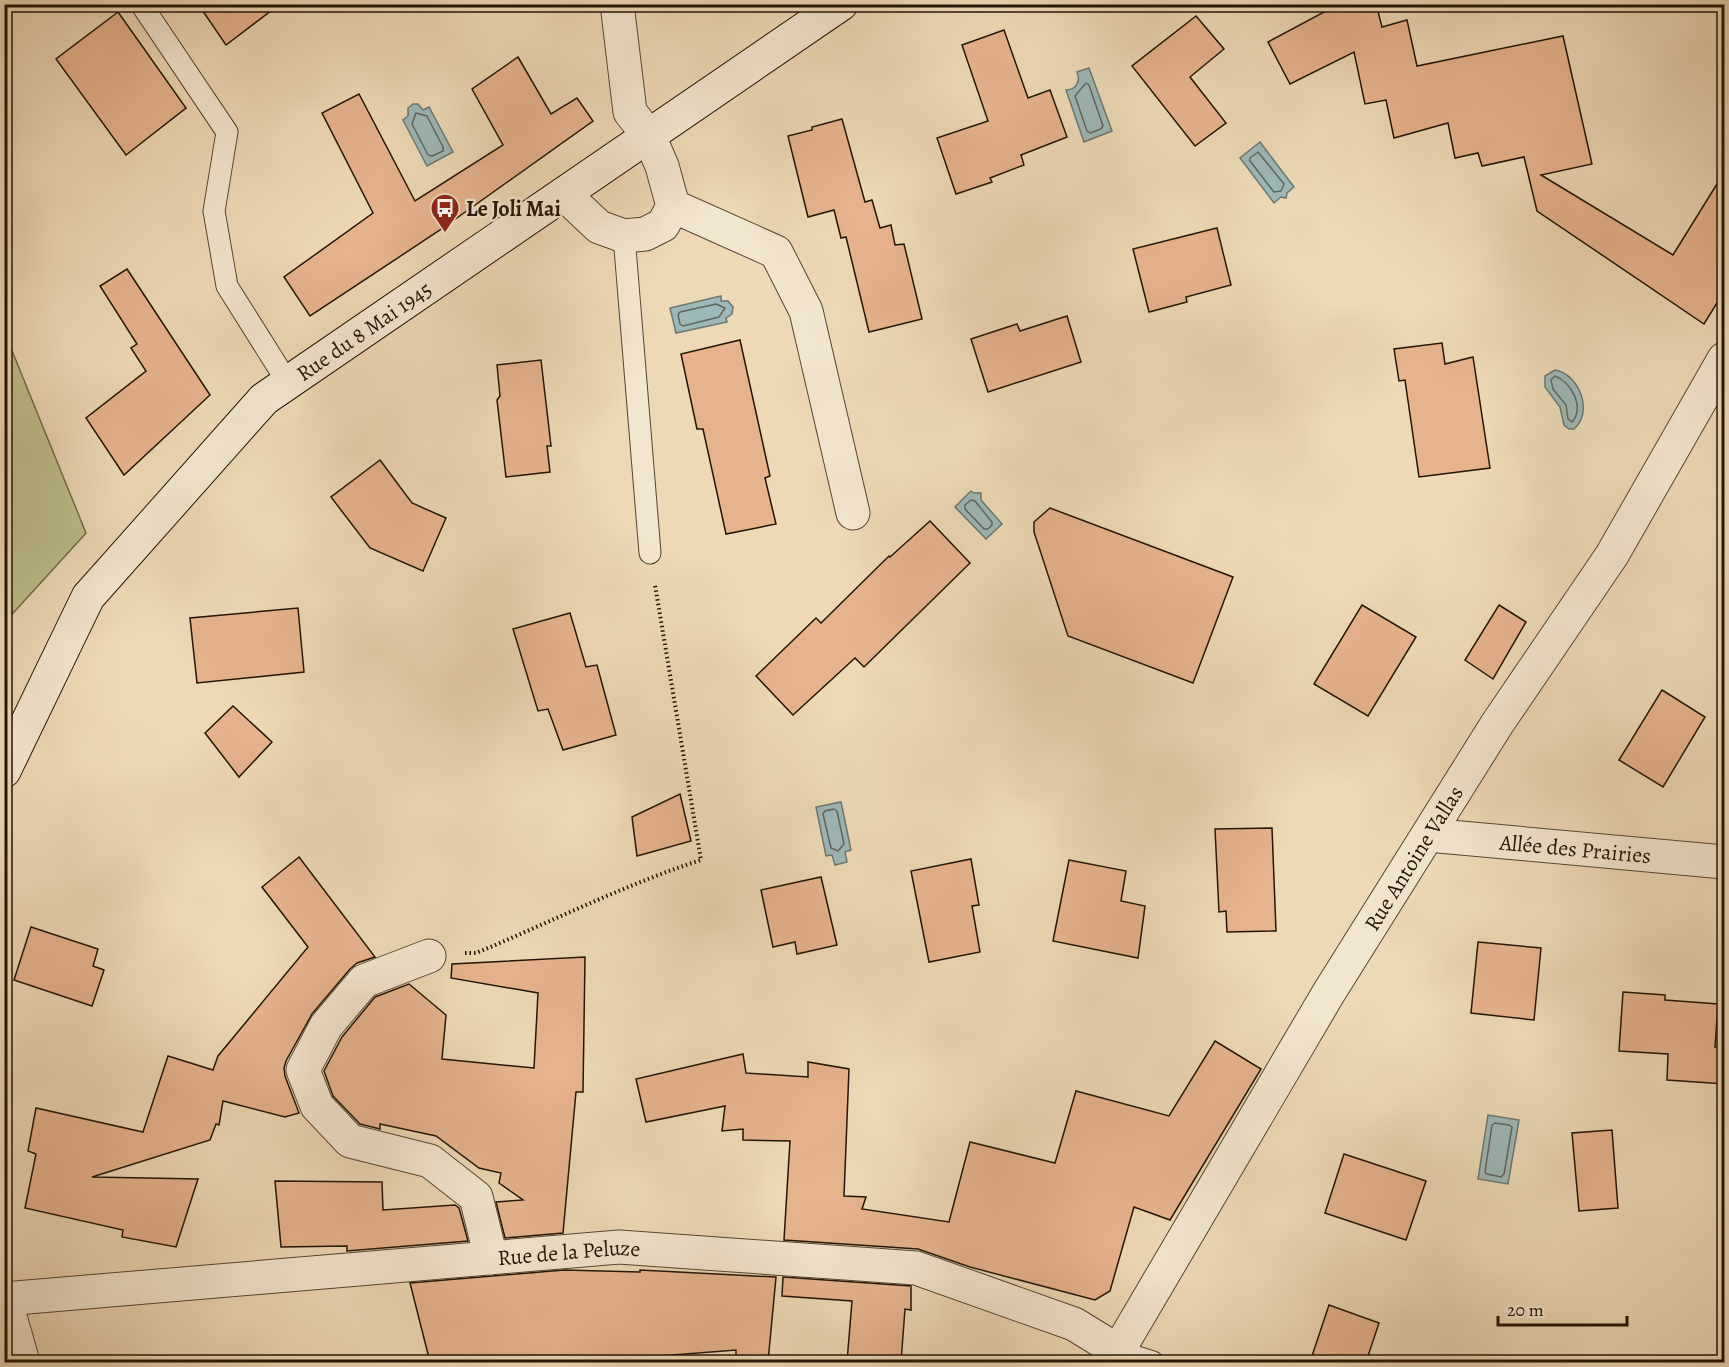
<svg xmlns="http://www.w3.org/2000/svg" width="1729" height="1367" font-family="Alegreya,serif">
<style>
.green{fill:#bdbe8a;stroke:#6f6a48;stroke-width:1.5}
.water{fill:#9db8b8;stroke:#6b7771;stroke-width:1.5}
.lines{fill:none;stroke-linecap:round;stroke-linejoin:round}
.shore{stroke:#5f665f;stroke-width:1.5}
.building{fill:#e7b38d;stroke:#211506;stroke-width:1.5}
.service-casing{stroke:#544632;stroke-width:23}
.minor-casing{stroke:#544632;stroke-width:35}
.secondary-casing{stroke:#211506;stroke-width:35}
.path{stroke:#211506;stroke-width:4;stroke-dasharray:1.5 3;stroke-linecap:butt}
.service{stroke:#f3e6d0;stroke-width:21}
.minor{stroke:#f3e6d0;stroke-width:33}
.secondary{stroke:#f3e6d0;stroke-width:33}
.labels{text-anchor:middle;stroke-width:4.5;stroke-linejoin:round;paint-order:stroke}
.poi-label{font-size:22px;font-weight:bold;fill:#211506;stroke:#f3e6d0;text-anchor:start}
.street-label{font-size:22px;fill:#211506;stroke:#f3e6d0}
</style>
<rect width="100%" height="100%" fill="#edd9b6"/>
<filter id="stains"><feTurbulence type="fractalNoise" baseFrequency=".00333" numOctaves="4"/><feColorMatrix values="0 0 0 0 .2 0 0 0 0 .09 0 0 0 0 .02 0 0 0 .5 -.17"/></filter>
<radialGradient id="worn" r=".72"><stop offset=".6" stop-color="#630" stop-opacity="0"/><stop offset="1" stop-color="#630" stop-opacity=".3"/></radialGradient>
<!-- green -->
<path class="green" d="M4,331l82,202 -81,89h-1z"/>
<!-- water -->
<g class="water">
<path d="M1089,68l23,63 -28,11 -18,-52c10,0 15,-9 11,-18z"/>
<path d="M418,104l5,6 6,-3 24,45 -26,14 -24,-46 5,-4v-8l5,-4z"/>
<path d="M1260,142l34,45 -7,6 -1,5 -5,-1 -7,6 -34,-45z"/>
<path d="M721,296v5h7l5,6 -1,7 -6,4 1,4 -51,11 -6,-25z"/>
<path d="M1555,370c24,4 39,42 19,59h-5l-5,-4 -4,-18 -15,-20v-11z"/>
<path d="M971,491l3,2h7v7l21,24 -16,15 -31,-32z"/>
<path d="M841,802l10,48 -6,2 2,10 -12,3 -3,-10 -6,1 -10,-49z"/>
<path d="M1488,1115l31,5 -11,64 -30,-5z"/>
</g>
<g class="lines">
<!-- shore -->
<g class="shore">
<path d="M1086,83l3,2 14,41 -2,3 -11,4 -3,-2 -12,-35z"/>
<path d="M416,113l11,3 16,31v4l-11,5 -4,-1 -16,-31z"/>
<path d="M1258,152l26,32 -3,7 -7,1 -24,-31v-3z"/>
<path d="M716,304l9,4 -6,9 -36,9 -3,-2 -2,-9 2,-3z"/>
<path d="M1555,376c16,6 30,31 17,46l-4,-3 -2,-14 -13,-16 -2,-9z"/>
<path d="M971,500l4,1 17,21v3l-4,4h-4l-19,-20v-4z"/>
<path d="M834,809l3,2 7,33 -6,7 -7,-3 -8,-34 2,-3z"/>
<path d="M1495,1123l14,2 3,2 -8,47 -3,3 -14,-3 -2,-2 7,-47z"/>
</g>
</g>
<!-- building -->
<g class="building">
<path d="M198,4h82l-54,41z"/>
<path d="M1339,4h37l6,23 25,-7 10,46 146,-30 29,128 -51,11 132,80 52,-84v119l-21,34 -167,-113 -13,-54 -42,9 -4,-13 -23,5 -7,-35 -54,15 -8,-38 -21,4 -11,-52 -64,32 -22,-42z"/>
<path d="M118,12l68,96 -60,47 -70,-96z"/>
<path d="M1196,16l28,33 -34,28 36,46 -31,23 -63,-80z"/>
<path d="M1004,30l24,68 22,-8 17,47 -46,18 3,10 -34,13 2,4 -36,12 -19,-56 51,-17 -26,-76z"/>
<path d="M518,57l33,57 26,-16 16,23 -153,109 -130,86 -26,-39 89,-64 -51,-100 37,-19 56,107 88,-56 -31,-56z"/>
<path d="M842,119l23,83 7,-2 8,28 11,-3 4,20 9,-1 18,75 -53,13 -23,-95 -5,1 -7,-28 -26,7 -20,-81 24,-6v-3z"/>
<path d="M1217,228l14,57 -45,12 1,5 -38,10 -16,-63z"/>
<path d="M127,269l83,126 -86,80 -38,-57 60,-47 -15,-23 6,-4 -37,-58z"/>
<path d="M1067,316l14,46 -93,30 -17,-53 46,-15 3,7z"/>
<path d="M740,340l30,136 -5,2 11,46 -50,10 -23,-105h-6l-16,-75z"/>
<path d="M1442,343l3,21 28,-7 17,111 -71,9 -14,-97 -6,1 -5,-32z"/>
<path d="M541,360l10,86h-4l3,26 -44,5 -9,-77 3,-4 -3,-31z"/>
<path d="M380,460l32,43 34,15 -23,53 -53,-23 -39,-51z"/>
<path d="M1050,508l183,69 -40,106 -125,-47 -34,-104v-10z"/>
<path d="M930,521l40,42 -106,104 -9,-9 -62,57 -37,-39 60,-58 5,5 68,-67 1,1z"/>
<path d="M1362,605l54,32 -48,79 -54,-32z"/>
<path d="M1499,605l27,17 -33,57 -28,-19z"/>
<path d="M298,608l6,64 -107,11 -7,-65z"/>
<path d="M570,613l16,54 11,-2 19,70 -53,15 -15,-41 -10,2 -25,-82z"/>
<path d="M1662,690l43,27 -42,70 -44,-27z"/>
<path d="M233,706l39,36 -33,35 -34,-44z"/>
<path d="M680,794l11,47 -54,15 -5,-39z"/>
<path d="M1272,828l4,103 -49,1 -1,-21 -7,1 -4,-83z"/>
<path d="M299,857l76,100 -18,6 -7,6 -38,45 -26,47 -2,7 1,8 14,37 -14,4 -62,-16 -4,24 -3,-1 -6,16 -118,37 106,2 -22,68 -54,-10 1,-7 -98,-22 11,-54 -8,-3 8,-43 107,24 25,-76 45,14 5,-14 90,-109 -46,-60z"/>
<path d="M971,859l8,46 -7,1 8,46 -51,10 -18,-91z"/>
<path d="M1069,860l57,11 -5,30 24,5 -7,52 -85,-17z"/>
<path d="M821,877l16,68 -40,9 -2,-12 -22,5 -12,-57z"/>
<path d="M31,927l67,22 -5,17 11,4 -12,36 -78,-26z"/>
<path d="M1478,942l63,6 -7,72 -63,-7z"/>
<path d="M585,957l-2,135h-7l-13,141 -58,5 -9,-36 27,-2 -24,-17 2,-10 -22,-5 -43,-32 -56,-12v5l-20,-5 -27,-28 -9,-25 18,-34 33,-40 34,-13 37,31 -4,44 92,9 4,-75 -87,-15 1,-14z"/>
<path d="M1623,992l42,3v5l53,4 -3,43 10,1v36l-58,-4 1,-26 -49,-3z"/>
<path d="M1215,1041l46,28 -91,151 -36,-13 -24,84 -15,9 -125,-33 -52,-18 -134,-9 6,-99 -47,-1v-11l-21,2 3,-25 -79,16 -10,-43 107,-25 3,19 62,4v-15l41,7 -5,127 22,1 -4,12 87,13 21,-80 85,21 21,-72 93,25z"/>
<path d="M1612,1130l6,78 -39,3 -7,-78z"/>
<path d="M1344,1154l82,27 -20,59 -81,-27z"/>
<path d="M275,1181l107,1 1,28 72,-5 4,3 9,33 -121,10v-5l-66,1z"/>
<path d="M564,1270l76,2v-2l136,7 -8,85h-32v-12l-140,11v1h-166l-20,-79z"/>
<path d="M783,1277l128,9v24l-6,-1 -4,53h-54l5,-61 -70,-5z"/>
<path d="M1329,1305l50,18 -13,39h-56z"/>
</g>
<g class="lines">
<!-- service casing -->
<g class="service-casing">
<g id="service">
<path d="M141,4l86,128 -13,79 13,75 61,97"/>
<path d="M624,236l26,317"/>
<path d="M1118,1351l35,11"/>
</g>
</g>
<!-- minor casing -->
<g class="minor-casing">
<g id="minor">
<path d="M564,194l35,33 25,9 21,-2 18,-9 10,-19 -11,-40 -13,-30 -19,-24 -13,-108"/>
<path d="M673,206l103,46 30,59 47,202"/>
<path id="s1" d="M1428,835l296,27"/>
<path d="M429,956l-65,25 -38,45 -23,44 14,36 33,35 80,20 46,36 15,61"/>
<path id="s2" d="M4,1299l615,-52 297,21 158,56 44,27"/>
<path d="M5,1299l18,63"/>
<path id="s3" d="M1116,1362l2,-11 210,-357 169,-270 115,-169 112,-196"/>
</g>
</g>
<!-- secondary casing -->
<g class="secondary-casing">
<g id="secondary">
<path id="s4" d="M4,771l84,-174 176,-198 577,-395"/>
</g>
</g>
<!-- path -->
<path class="path" d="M465,953h11c75,-31 148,-68 225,-93l-46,-275"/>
<!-- service -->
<use href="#service" class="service"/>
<!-- minor -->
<use href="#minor" class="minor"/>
<!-- secondary -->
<use href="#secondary" class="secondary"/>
</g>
<!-- icons -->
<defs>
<g id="bus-pin" transform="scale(1.5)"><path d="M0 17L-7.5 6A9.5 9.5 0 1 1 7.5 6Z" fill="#8f2418" stroke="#f3e6d0"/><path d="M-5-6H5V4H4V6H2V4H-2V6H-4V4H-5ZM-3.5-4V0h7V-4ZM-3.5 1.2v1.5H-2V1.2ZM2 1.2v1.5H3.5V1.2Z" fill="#fff"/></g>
</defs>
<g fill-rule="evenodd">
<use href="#bus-pin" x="445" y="208"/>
</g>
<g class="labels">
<!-- poi labels -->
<g class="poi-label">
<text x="466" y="216">Le Joli Mai</text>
</g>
<!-- street labels -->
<g class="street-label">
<text dy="8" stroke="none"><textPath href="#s4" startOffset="579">Rue du 8 Mai 1945</textPath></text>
<text dy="8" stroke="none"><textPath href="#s1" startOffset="148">Allée des Prairies</textPath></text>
<text dy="8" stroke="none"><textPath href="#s3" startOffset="586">Rue Antoine Vallas</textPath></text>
<text dy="8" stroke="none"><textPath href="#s2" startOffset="567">Rue de la Peluze</textPath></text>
</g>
</g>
<!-- margin -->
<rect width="1729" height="1367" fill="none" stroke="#edd9b6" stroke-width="24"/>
<rect x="6" y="6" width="1717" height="1355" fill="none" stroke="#211506" stroke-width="3"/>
<rect x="12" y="12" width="1705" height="1343" fill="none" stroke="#211506" stroke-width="1.5"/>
<!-- scale -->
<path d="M1498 1316v9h129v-9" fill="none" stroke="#211506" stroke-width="3"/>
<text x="1507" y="1316" font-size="18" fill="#211506" stroke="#f3e6d0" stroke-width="4.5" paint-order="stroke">20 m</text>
<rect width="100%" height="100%" filter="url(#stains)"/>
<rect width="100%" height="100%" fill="url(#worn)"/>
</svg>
